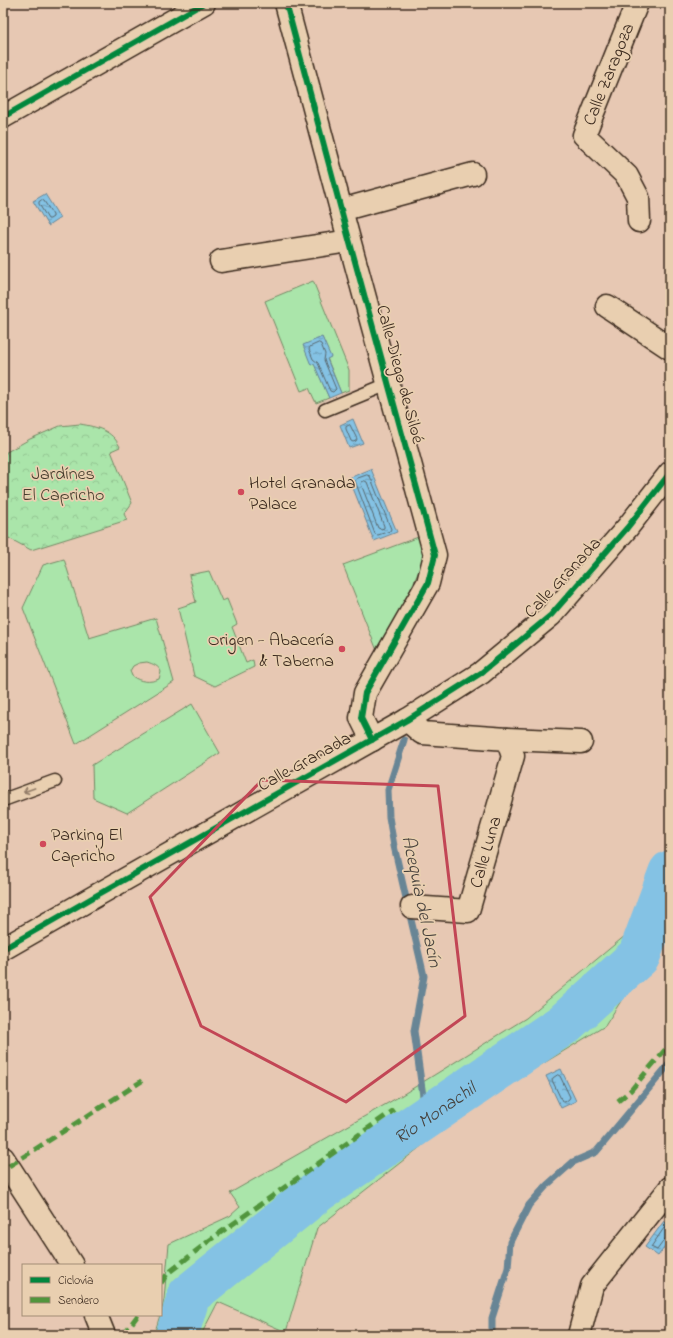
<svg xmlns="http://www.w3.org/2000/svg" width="673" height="1338" font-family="'Indie Flower',sans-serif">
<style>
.green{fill:#aae5aa;stroke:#728864;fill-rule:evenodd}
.forest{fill:url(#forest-crowns);stroke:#728864}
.water{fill:url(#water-ripples);stroke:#678595}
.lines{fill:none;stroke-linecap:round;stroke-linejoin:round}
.shore{stroke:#58676d;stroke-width:1}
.stream{stroke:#678595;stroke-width:7}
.river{stroke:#84c2e4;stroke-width:43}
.lane-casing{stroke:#3b2a1e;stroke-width:15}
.street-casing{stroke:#3b2a1e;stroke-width:25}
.secondary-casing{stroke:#3b2a1e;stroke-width:25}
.lane{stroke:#e9cfb0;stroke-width:12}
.street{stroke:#e9cfb0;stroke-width:22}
.secondary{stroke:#e9cfb0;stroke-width:22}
.quiet{stroke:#51953d;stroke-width:5;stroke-dasharray:10 5;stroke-linecap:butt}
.cycleway-casing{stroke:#e9cfb0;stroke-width:8}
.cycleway{stroke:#00873e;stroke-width:6}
.oneway{stroke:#927c67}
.marked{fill:none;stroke:#c24655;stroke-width:3;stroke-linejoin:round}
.poi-dot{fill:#d1495b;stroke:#e9cfb0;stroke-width:1.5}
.labels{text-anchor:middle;stroke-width:3.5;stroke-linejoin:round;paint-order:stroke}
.street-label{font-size:18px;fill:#3b2a1e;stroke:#e9cfb0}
.park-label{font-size:18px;fill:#463d2c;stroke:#e9cfb0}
.poi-label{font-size:18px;fill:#3b2a1e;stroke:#e9cfb0;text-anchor:start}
.water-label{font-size:19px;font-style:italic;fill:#46413c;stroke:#e9cfb0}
</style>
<defs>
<pattern id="forest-crowns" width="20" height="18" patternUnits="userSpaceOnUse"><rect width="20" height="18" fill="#aae5aa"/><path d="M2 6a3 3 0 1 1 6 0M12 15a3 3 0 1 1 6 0" fill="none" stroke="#93c592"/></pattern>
<pattern id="water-ripples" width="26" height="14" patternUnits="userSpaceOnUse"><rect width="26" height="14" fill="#84c2e4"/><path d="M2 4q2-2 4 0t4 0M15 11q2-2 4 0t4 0" fill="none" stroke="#6d9eb8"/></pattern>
</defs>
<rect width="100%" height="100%" fill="#e7c8b3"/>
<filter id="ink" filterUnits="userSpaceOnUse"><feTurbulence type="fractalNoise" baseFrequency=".025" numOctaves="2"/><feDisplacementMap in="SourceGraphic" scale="8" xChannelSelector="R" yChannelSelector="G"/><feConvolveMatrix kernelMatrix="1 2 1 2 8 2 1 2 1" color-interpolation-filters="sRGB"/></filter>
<g filter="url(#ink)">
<!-- green -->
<g class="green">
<path d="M313,281l36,89v20l-8,3 -14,-35 3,-1 -8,-20 -10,28 2,-2 15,35 -13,5 -7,-15 -8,3 -36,-90z"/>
<path d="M421,536l5,19 -46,103 -37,-93z"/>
<path d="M64,559l25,79 67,-20 18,64 -98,62 -53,-136 20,-43zM147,662c6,2 12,4 14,10l-2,7c-9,4 -19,3 -27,-3l-2,-5 3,-5 6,-3z"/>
<path d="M209,571l13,30 5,-2 10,25 -5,3 14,36 7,-3 1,7 -39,19 -21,-10 -16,-68 18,-6 -7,-27z"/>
<path d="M192,704l28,49 -93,60 -34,-15 -1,-33z"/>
<path d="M670,846v78l-65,102 -135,82 -153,120 -31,104 -68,-30 -17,33h-47l6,-20h1l3,-16 5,-55 61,-28 10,-9 -10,-14 172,-98 124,-77 100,-83 32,-55z"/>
</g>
<!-- forest -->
<path class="forest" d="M80,424c17,3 32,6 40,23l-9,4 21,52 -8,11 3,6 -96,30 -28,-15v-81l27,-15 30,-13z"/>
<!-- water -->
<g class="water">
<path d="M45,194l15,24 -12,8 -15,-25z"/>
<path d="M322,337l9,20 -4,2 14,34 -12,5 -15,-34 -3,1 -8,-20z"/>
<path d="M353,419l10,24 -14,5 -9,-23z"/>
<path d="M371,469l26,63 -23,9 -25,-63z"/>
<path d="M561,1069l15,32 -15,7 -15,-32z"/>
<path d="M664,1221l6,5v14l-12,16 -13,-9z"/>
</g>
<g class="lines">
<!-- shore -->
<g class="shore">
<path d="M42,200l2,1 9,14v2l-3,2h-2l-9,-15v-2z"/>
<path d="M319,343l2,1 4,10 -1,6 12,29 -3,3 -3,-1 -12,-28 -5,-4 -4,-10 1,-2z"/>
<path d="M350,425l7,14 -1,2 -3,1 -2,-1 -5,-12v-2z"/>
<path d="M367,475l3,1 21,53 -1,2 -12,4 -3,-1 -20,-53 1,-2z"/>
<path d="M365,481l2,1 17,44v2l-3,1 -3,-1 -17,-44 1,-2z"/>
<path d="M558,1075l2,1 10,21 -1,2 -4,3 -3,-1 -10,-21 1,-2z"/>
<path d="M670,1228h-6l-13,19 6,3 8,-11 5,-1"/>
</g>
<!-- stream -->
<g class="stream">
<path d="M404,740l-16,50 1,27 5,29 30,130 -10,55 12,87"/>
<path d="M492,1335v-17l16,-50 2,-26 19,-37 18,-20 26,-23 23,-10 74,-89"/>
</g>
<!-- river -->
<path class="river" id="s1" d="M177,1335l12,-40 129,-104 246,-167 75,-68 31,-84"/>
<!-- lane casing -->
<g class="lane-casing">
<g id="lane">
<path d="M325,410l63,-26"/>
<path d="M3,800l52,-19"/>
</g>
</g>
<!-- street casing -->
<g class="street-casing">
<g id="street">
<path d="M286,3l61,229 88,323 -7,28 -63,110 -4,25 11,22"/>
<path d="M637,3l-53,132 43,41 11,21 1,24"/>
<path d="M341,210l132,-36"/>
<path d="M221,261l128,-20"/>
<path d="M607,306l63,42"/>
<path d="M407,720l15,13 85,6 6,17 -45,155 -56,-4"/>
<path d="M507,739l74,3"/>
<path d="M3,1158l69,107"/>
<path d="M96,1315l8,20"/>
<path d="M579,1335l13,-49 78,-98"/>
</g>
</g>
<!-- secondary casing -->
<g class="secondary-casing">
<g id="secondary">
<path d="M3,117l201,-114"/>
<path d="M3,949l96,-55 308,-174 74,-47 70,-58 76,-87 43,-55"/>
</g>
</g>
<!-- lane -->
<use href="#lane" class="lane"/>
<!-- street -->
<use href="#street" class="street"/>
<!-- secondary -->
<use href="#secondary" class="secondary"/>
<!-- quiet -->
<g class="quiet">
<path d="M618,1101l13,-11 39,-46"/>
<path d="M9,1166l133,-85"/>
<path d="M161,1283l6,-9 43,-34 184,-130"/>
<path d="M123,1335l15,-20"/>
</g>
<!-- cycleway casing -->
<g class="cycleway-casing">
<g id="cycleway">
<path d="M286,3l61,229 88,323 -7,28 -63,110 -4,25 11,22"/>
<path d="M3,117l201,-114"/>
<path d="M3,949l96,-55 308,-174 74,-47 70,-58 76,-87 43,-55"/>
</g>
</g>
<!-- cycleway -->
<use href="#cycleway" class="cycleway"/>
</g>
<!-- one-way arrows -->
<defs><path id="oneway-shaft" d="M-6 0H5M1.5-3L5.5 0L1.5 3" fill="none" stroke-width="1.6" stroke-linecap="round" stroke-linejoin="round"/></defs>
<use class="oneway" href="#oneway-shaft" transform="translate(29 790) rotate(160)"/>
</g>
<!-- marked area -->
<path class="marked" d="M262,780l176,6 27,230 -119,86 -145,-76 -51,-129z"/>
<!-- markers -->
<g class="poi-dot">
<circle cx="241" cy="492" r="4"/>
<circle cx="342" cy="649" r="4"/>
<circle cx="43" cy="844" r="4"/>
</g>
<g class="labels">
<!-- street labels -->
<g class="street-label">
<text transform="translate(608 74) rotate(-68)" y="6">Calle Zaragoza</text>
<text transform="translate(401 374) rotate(75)" y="6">Calle Diego de Siloé</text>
<text transform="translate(562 577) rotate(-47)" y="6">Calle Granada</text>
<text transform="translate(304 761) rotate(-29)" y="6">Calle Granada</text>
<text transform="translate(485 852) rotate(-74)" y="6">Calle Luna</text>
</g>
<!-- park labels -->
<g class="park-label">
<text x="63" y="479">Jardínes<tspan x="63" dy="21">El Capricho</tspan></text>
</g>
<!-- poi labels -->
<g class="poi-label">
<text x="249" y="488">Hotel Granada<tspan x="249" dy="21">Palace</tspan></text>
<text x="334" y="645" text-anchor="end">Origen - Abacería<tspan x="334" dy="21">&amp; Taberna</tspan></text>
<text x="51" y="840">Parking El<tspan x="51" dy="21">Capricho</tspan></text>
</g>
<!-- water labels -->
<g class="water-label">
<text transform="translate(423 901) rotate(78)" y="7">Acequia del Jacín</text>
<text dy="7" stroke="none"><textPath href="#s1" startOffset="348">Río Monachil</textPath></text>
</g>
</g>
<!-- margin -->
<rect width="673" height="1338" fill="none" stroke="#e9cfb0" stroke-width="16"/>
<rect x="8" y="8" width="657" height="1322" fill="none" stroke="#3b2a1e" stroke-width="1.5" filter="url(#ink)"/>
<!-- legend -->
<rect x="22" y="1264" width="140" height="52" fill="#e9cfb0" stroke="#a38d76"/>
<rect x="30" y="1277" width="20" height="6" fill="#00873e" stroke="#a38d76"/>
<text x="58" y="1284" font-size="12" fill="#3b2a1e">Ciclovía</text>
<rect x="30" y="1297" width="20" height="6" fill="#51953d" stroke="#a38d76"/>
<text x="58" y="1304" font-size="12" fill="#3b2a1e">Sendero</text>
</svg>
